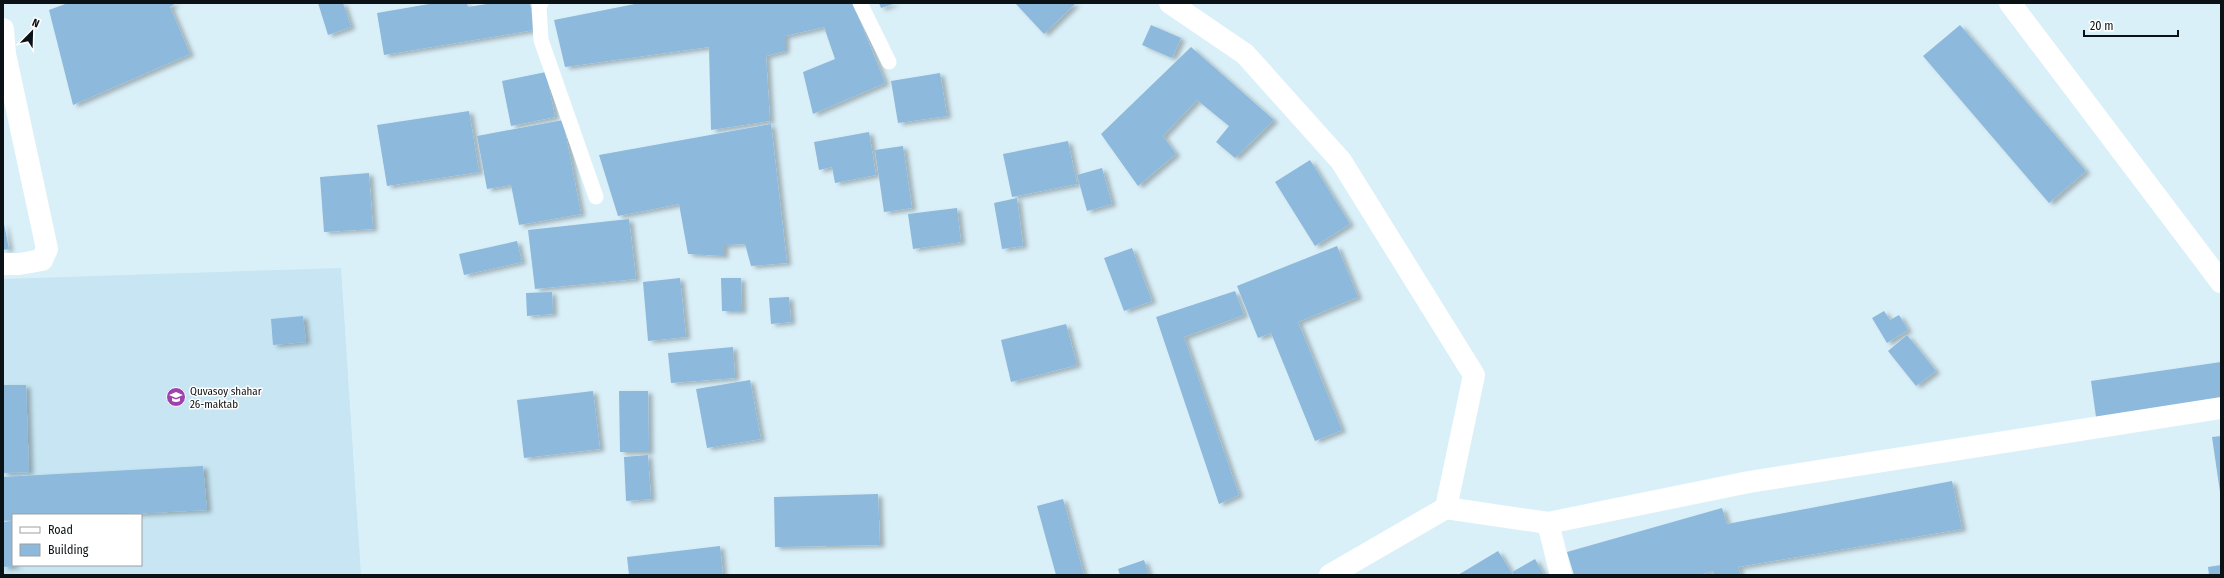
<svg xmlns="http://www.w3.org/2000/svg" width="2224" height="578" font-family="'Fira Sans Condensed',sans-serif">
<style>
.built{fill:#c7e5f2;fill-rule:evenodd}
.building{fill:#8db9dd;filter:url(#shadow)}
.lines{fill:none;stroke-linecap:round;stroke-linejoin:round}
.lane{stroke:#fff;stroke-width:15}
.street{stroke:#fff;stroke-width:22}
.labels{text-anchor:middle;stroke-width:3;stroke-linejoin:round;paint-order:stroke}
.poi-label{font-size:11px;fill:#0b1215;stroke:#fff;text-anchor:start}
</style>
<defs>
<filter id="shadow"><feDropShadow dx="4.5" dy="2.5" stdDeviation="2" flood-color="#0004"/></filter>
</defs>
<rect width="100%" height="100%" fill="#daf0f9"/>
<!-- built -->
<path class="built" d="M341,268l20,307h-358v-296zM13,515h128v50h-128z"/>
<!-- building -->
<g class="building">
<path d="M68,3h108l-6,4 20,47 -117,51 -24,-95z"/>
<path d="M318,3h25l8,24 -23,8z"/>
<path d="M435,3h32l1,4 25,-4h37l4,27 -150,25 -7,-42z"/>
<path d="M640,3h213l32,80 -72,31 -10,-42 32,-13 -11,-32 -39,9v15l-19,5 4,65 -59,9 -2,-83 -144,20 -11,-47z"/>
<path d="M879,3h17l-15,5z"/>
<path d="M1015,3h61l-32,31z"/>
<path d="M1151,25l30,13 -9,20 -30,-13z"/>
<path d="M1960,25l126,146 -37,32 -126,-147z"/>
<path d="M1191,47l83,73 -39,38 -19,-16 13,-16 -32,-26 -34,36 13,18 -38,32 -37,-52z"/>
<path d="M546,72l9,45 -44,9 -9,-45z"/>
<path d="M940,73l7,43 -49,7 -7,-42z"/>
<path d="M469,111l10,61 -92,14 -10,-61z"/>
<path d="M563,120l18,94 -62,11 -8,-40 -24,4 -10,-53z"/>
<path d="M771,124l16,139 -36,3 -6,-22 -21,1v11l-36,-2 -9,-50 -61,12 -19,-61z"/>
<path d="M869,132l7,43 -41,8 -3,-16 -13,3 -5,-28z"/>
<path d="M1068,141l9,43 -65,13 -9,-43z"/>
<path d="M903,146l9,62 -28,4 -9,-62z"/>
<path d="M1310,160l40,64 -35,22 -40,-64z"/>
<path d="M1102,168l10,36 -25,7 -10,-36z"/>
<path d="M369,173l4,56 -49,3 -4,-55z"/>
<path d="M1017,198l6,48 -21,3 -8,-46z"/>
<path d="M957,208l4,34 -48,7 -5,-35z"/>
<path d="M629,219l7,60 -101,10 -7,-59z"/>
<path d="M3,224h1l5,25 -6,1z"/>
<path d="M517,241l5,21 -58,13 -5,-21z"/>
<path d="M1337,246l21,51 -60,25 44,108 -27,11 -44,-108 -13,5 -21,-52z"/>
<path d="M1132,248l20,53 -28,10 -20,-53z"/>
<path d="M680,278l6,59 -38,4 -5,-59z"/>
<path d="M721,278h20l1,33h-20z"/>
<path d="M1235,291l9,24 -60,22 55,158 -20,9 -63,-187z"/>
<path d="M552,292l1,22 -26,2 -1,-23z"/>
<path d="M789,297l2,25 -20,2 -2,-26z"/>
<path d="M1884,311l6,9 9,-5 9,15 -21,13 -15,-25z"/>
<path d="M303,316l3,26 -33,3 -2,-26z"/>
<path d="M1066,324l11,41 -66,17 -10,-42z"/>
<path d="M1907,335l29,36 -20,15 -28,-35z"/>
<path d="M733,347l2,31 -64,5 -3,-30z"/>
<path d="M2221,362v37l-125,18 -5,-36z"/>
<path d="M750,380l11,59 -54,9 -11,-59z"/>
<path d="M3,385h23l3,87 -26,1z"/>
<path d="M593,391l7,58 -76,9 -7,-58z"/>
<path d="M619,391h29l1,61h-29z"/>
<path d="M2221,436v56h-1l-8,-55z"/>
<path d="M648,455l3,44 -25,2 -2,-44z"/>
<path d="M203,466l4,44 -98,5h-96v5l-10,1v-44z"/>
<path d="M1952,481l10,48 -224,38 3,8h-27l-1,-4 -14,4h-125l-7,-23 155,-44 5,16z"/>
<path d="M878,494l2,51 -105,2 -1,-50z"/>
<path d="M1063,499l21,76h-28l-19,-69z"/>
<path d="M3,522h10v43l7,1 -17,1z"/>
<path d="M720,546l3,29h-94l-2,-18z"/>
<path d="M1498,551l15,24h-55z"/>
<path d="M1535,559l9,16h-30l-2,-3z"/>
<path d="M1144,560l5,15h-29l-2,-6z"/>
<path d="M2221,565v10h-12l-1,-8z"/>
</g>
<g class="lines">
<!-- lane -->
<g class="lane">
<path d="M541,3l-2,3 2,34 55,157"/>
<path d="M860,3l29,59"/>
</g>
<!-- street -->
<g class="street">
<path d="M1170,3l75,51 96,107 133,214 -28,133"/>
<path d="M2010,3l211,279"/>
<path d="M3,29l2,25 42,195 -5,11 -23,4h-16"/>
<path d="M1548,523l13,52"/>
<path d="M1330,575l116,-67 102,15 201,-41 472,-74"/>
</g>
</g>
<!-- icons -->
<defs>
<g id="school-disc" transform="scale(1)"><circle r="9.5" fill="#9d43ae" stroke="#fff"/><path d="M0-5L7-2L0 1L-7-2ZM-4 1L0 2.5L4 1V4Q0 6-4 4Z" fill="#fff"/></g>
</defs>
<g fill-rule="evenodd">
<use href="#school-disc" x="176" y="397"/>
</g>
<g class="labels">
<!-- poi labels -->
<g class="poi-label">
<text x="190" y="395">Quvasoy shahar<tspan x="190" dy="13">26-maktab</tspan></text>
</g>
</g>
<!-- border -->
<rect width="2224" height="578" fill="none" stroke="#0b1215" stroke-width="8"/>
<!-- legend -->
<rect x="12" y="514" width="130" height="52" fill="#ffffff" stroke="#9da0a1"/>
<rect x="20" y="527" width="20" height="6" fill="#ffffff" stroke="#9da0a1"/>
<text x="48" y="534" font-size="12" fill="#0b1215">Road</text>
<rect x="20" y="544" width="20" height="12" fill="#8db9dd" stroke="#9da0a1"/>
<text x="48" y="554" font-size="12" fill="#0b1215">Building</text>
<!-- north arrow -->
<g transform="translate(32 32) rotate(23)" stroke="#ffffff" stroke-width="3" paint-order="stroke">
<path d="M0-3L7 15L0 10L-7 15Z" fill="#0b1215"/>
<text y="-6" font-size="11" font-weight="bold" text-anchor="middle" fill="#0b1215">N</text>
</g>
<!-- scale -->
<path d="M2084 30v6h94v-6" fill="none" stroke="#0b1215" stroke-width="2"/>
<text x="2090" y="30" font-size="12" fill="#0b1215" stroke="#ffffff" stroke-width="3" paint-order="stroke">20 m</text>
</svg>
